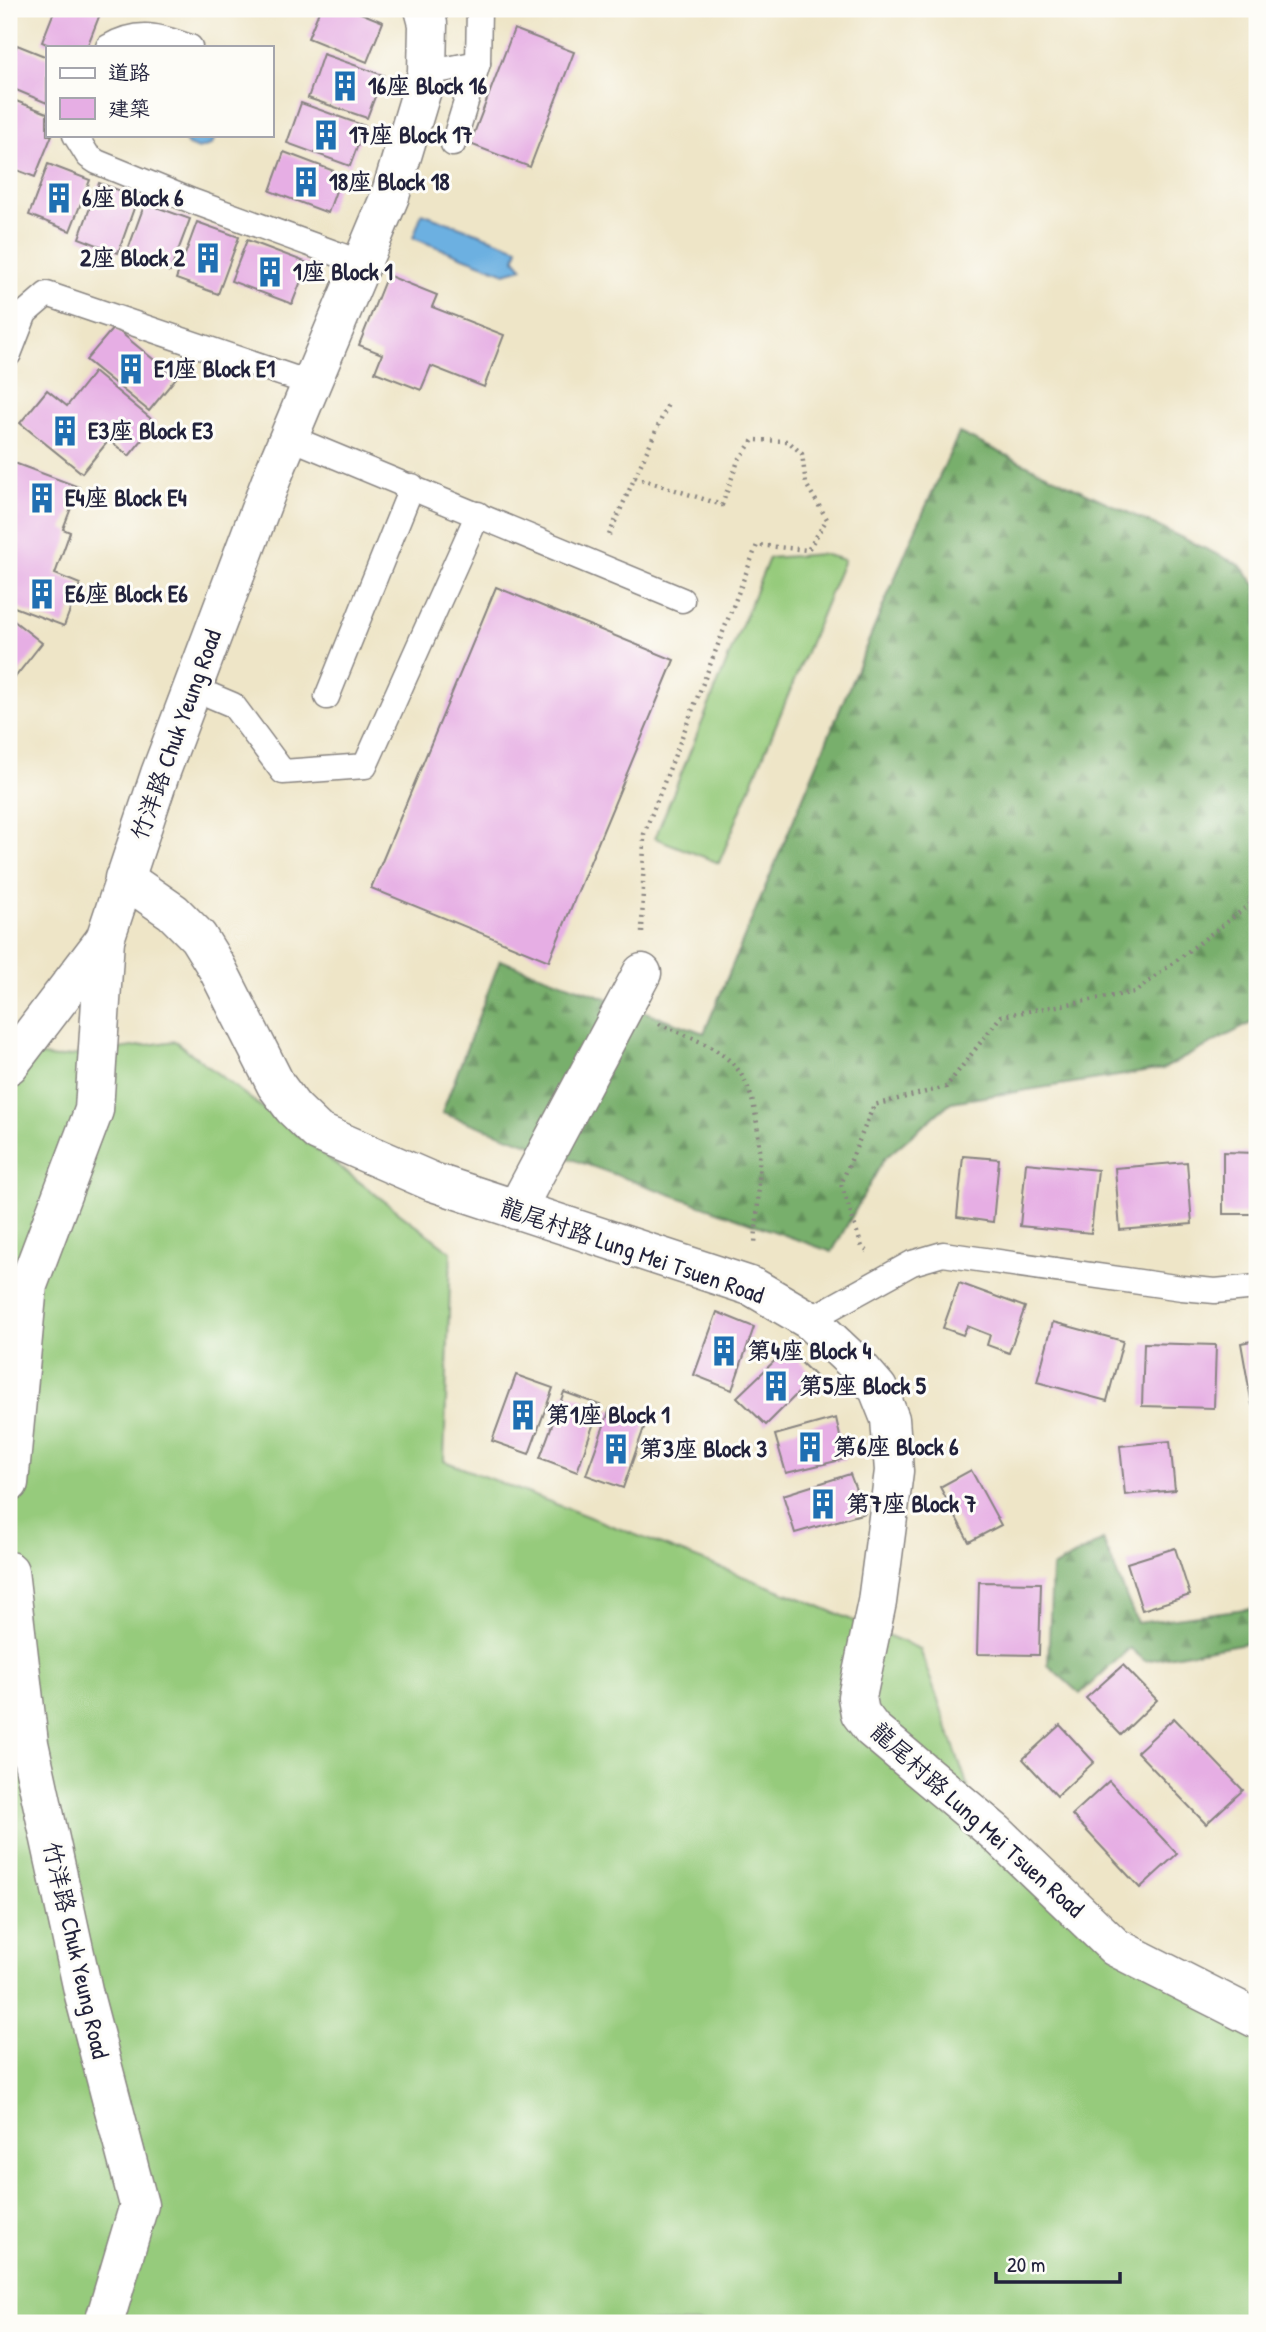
<svg xmlns="http://www.w3.org/2000/svg" width="1266" height="2332" font-family="'Patrick Hand','LXGW WenKai TC',sans-serif">
<style>
.grass{fill:#96cb7c;stroke:#5c765c;stroke-width:2}
.forest{fill:url(#forest-firs);stroke:#4d6854;stroke-width:2}
.water{fill:#6cb0e1;stroke:#47698e;stroke-width:2}
.building{fill:#e6aee4}
.lines{fill:none;stroke-linecap:round;stroke-linejoin:round}
.lane-casing{stroke:#888481;stroke-width:27}
.street-casing{stroke:#888481;stroke-width:41}
.path{stroke:#888481;stroke-width:4.5;stroke-dasharray:2 5;stroke-linecap:butt}
.lane{stroke:#fff;stroke-width:24}
.street{stroke:#fff;stroke-width:38}
.labels{text-anchor:middle;stroke-width:6;stroke-linejoin:round;paint-order:stroke}
.poi-label{font-size:24px;font-weight:bold;fill:#22223b;stroke:#fdfcf7;text-anchor:start}
.street-label{font-size:24px;fill:#22223b;stroke:#fdfcf7}
</style>
<defs>
<pattern id="forest-firs" width="22" height="20" patternUnits="userSpaceOnUse" patternTransform="scale(1.75)"><rect width="22" height="20" fill="#78af6c"/><path d="M5 1l3.5 6h-7zM16 11l3.5 6h-7z" fill="#628e5a"/></pattern>
</defs>
<rect width="100%" height="100%" fill="#fdfcf7"/>
<filter id="ink" filterUnits="userSpaceOnUse"><feTurbulence type="fractalNoise" baseFrequency=".0143" numOctaves="2"/><feDisplacementMap in="SourceGraphic" scale="14" xChannelSelector="R" yChannelSelector="G"/><feConvolveMatrix kernelMatrix="1 2 1 2 8 2 1 2 1" color-interpolation-filters="sRGB"/></filter>
<filter id="wash" filterUnits="userSpaceOnUse"><feTurbulence type="fractalNoise" baseFrequency=".00686" numOctaves="4" result="noise"/><feDisplacementMap in="SourceGraphic" scale="28" xChannelSelector="R" yChannelSelector="G"/><feGaussianBlur stdDeviation="1.57" result="paint"/><feColorMatrix in="noise" values="0 0 0 0 0 0 0 0 0 0 0 0 0 0 0 0 0 1.4 0 .05"/><feComposite in="paint" operator="in"/></filter>
<g filter="url(#wash)">
<rect width="100%" height="100%" fill="#eee5c7"/>
<!-- grass -->
<g class="grass">
<path d="M822,554l22,6 -125,303 -64,-25 114,-280z"/>
<path d="M175,1041l276,211 -7,209 363,140 113,48 71,204 266,188v282h-1248v-1272l47,7z"/>
</g>
<!-- forest -->
<g class="forest">
<path d="M959,433l281,132 17,22v433l-94,49 -212,33 -67,57 -52,93 -390,-139 58,-153 204,73 209,-498z"/>
<path d="M1103,1540l34,83 115,-15 5,33 -112,20 -15,-13 -50,46 -32,-29 4,-97z"/>
</g>
<!-- water -->
<g class="water">
<path d="M159,135h58l-6,10 -13,4 -10,-4 -7,-10z"/>
<path d="M422,213l96,35 -3,11 8,9 -18,5 -92,-35z"/>
</g>
<g id="blocks">
<!-- building -->
<g class="building">
<path d="M55,9h47l-15,38h-34l-11,-5z"/>
<path d="M320,9h31l32,13 -16,40 -59,-24z"/>
<path d="M514,29l60,23 -44,115 -60,-23z"/>
<path d="M17,45l30,12v46l-38,-16v-22z"/>
<path d="M323,54l60,21 -16,43 -59,-20z"/>
<path d="M16,101l31,12v22h5l-17,42 -26,-10v-47z"/>
<path d="M301,103l64,23 -15,40 -63,-23z"/>
<path d="M284,152l58,22 -14,39 -58,-22z"/>
<path d="M48,164l42,16 -20,51 -41,-16z"/>
<path d="M99,183l39,14 -20,56 -39,-15z"/>
<path d="M145,203l45,16 -20,53 -44,-17z"/>
<path d="M197,222l42,15 -21,57 -42,-15z"/>
<path d="M247,240l61,23 -16,41 -61,-23z"/>
<path d="M387,275l50,20 -5,12 72,28 -20,52 -53,-21 -10,24 -46,-18 7,-18 -23,-9z"/>
<path d="M114,327l62,51 -27,33 -63,-51z"/>
<path d="M94,372l62,51 -27,33 -20,-16 -27,33 -62,-50 27,-33 20,16z"/>
<path d="M9,461l70,26 -16,42 7,3 -15,42 25,10 -16,42 -55,-21z"/>
<path d="M496,587l178,73 -125,301 -178,-73z"/>
<path d="M9,617l33,26 -33,42z"/>
<path d="M1223,1152l34,1v61h-34z"/>
<path d="M963,1156l36,3 -6,63 -36,-5z"/>
<path d="M1187,1162l5,62 -72,6 -5,-62z"/>
<path d="M1026,1163l72,7 -7,63 -71,-7z"/>
<path d="M959,1283l66,24 -16,46 -22,-8 3,-10 -23,-9 -4,9 -20,-7z"/>
<path d="M717,1312l37,15 -22,63 -38,-15z"/>
<path d="M1053,1322l70,19 -16,60 -70,-19z"/>
<path d="M1257,1340v64l-5,1 -11,-62z"/>
<path d="M1144,1343l72,2 -2,63 -72,-2z"/>
<path d="M787,1349l28,27 -49,49 -29,-28z"/>
<path d="M516,1375l37,13 -24,66 -37,-13z"/>
<path d="M564,1392l36,13 -23,67 -37,-14z"/>
<path d="M610,1409l36,13 -23,66 -37,-13z"/>
<path d="M836,1418l9,41 -59,14 -11,-38z"/>
<path d="M1170,1441l5,49 -50,5 -5,-49z"/>
<path d="M971,1470l30,55 -32,17 -29,-55z"/>
<path d="M850,1474l15,39 -70,20 -12,-38z"/>
<path d="M1175,1548l15,47 -48,15 -15,-47z"/>
<path d="M1257,1571v21l-6,-19z"/>
<path d="M979,1582l62,1 -2,72 -62,-1z"/>
<path d="M1123,1665l34,35 -36,35 -35,-37z"/>
<path d="M1174,1718l69,72 -37,34 -69,-72z"/>
<path d="M1060,1725l34,37 -37,34 -34,-37z"/>
<path d="M1109,1781l68,73 -37,34 -68,-73z"/>
</g>
</g>
</g>
<g filter="url(#ink)">
<use href="#blocks" fill-opacity="0" stroke="#888481" stroke-width="2"/>
<g class="lines">
<!-- lane casing -->
<g class="lane-casing">
<g id="lane">
<path d="M108,47c30,-18 52,-11 82,0"/>
<path d="M427,73l51,-10"/>
<path d="M75,135l13,21 9,6 95,39 170,62"/>
<path d="M453,144l25,-81 1,-54"/>
<path d="M9,354l16,-41 22,-19 265,90"/>
<path d="M289,437l393,163"/>
<path d="M193,688l40,17 50,67 82,-6 113,-252"/>
<path d="M327,697l85,-211"/>
<path d="M809,1320l103,-57 31,-9 239,34 33,3 42,-4"/>
</g>
</g>
<!-- street casing -->
<g class="street-casing">
<g id="street">
<path d="M124,878l49,34 25,25 19,31 59,117 17,23 25,24 115,50 320,105 56,33 49,46 20,23 12,30 4,52 -17,131 -20,95 3,16 12,16 124,104 119,114 142,72"/>
<path d="M9,1065l96,-126"/>
<path d="M516,1210l126,-237"/>
<path d="M9,1483l19,-198 66,-175 11,-171 55,-165 113,-299 117,-279 37,-123 1,-49 -4,-15"/>
<path d="M9,1571l20,172 55,252 55,210 -35,118"/>
</g>
</g>
<!-- path -->
<g class="path">
<path d="M635,477l87,28 16,-44 15,-21 35,1 14,13 4,30 21,35 -19,31 -51,-5 -113,289 -2,100"/>
<path d="M609,535l59,-131"/>
<path d="M659,1024c25,11 51,19 71,37 41,37 28,133 25,183"/>
<path d="M867,1251l-5,-4 -21,-63 33,-79 72,-18 55,-71 134,-24 122,-93"/>
</g>
<!-- lane -->
<use href="#lane" class="lane"/>
<!-- street -->
<use href="#street" class="street"/>
</g>
</g>
<!-- icons -->
<defs>
<g id="building-bare" transform="scale(2.415)"><path d="M-4-6H4V6H1V3H-1V6H-4ZM-2.5-4.3h1.7v1.8h-1.7ZM.8-4.3h1.7v1.8H.8ZM-2.5-1h1.7V.8h-1.7ZM.8-1h1.7V.8H.8Z" fill="#1f6fb2" stroke="#fdfcf7" stroke-width="2.5" paint-order="stroke"/></g>
</defs>
<g fill-rule="evenodd">
<use href="#building-bare" x="345" y="86"/>
<use href="#building-bare" x="326" y="135"/>
<use href="#building-bare" x="306" y="182"/>
<use href="#building-bare" x="59" y="198"/>
<use href="#building-bare" x="208" y="258"/>
<use href="#building-bare" x="270" y="272"/>
<use href="#building-bare" x="131" y="369"/>
<use href="#building-bare" x="65" y="431"/>
<use href="#building-bare" x="42" y="498"/>
<use href="#building-bare" x="42" y="594"/>
<use href="#building-bare" x="724" y="1351"/>
<use href="#building-bare" x="776" y="1386"/>
<use href="#building-bare" x="523" y="1415"/>
<use href="#building-bare" x="810" y="1447"/>
<use href="#building-bare" x="616" y="1449"/>
<use href="#building-bare" x="823" y="1504"/>
</g>
<g class="labels">
<!-- poi labels -->
<g class="poi-label">
<text x="368" y="94">16座 Block 16</text>
<text x="349" y="143">17座 Block 17</text>
<text x="329" y="190">18座 Block 18</text>
<text x="82" y="206">6座 Block 6</text>
<text x="185" y="266" text-anchor="end">2座 Block 2</text>
<text x="293" y="280">1座 Block 1</text>
<text x="154" y="377">E1座 Block E1</text>
<text x="88" y="439">E3座 Block E3</text>
<text x="65" y="506">E4座 Block E4</text>
<text x="65" y="602">E6座 Block E6</text>
<text x="747" y="1359">第4座 Block 4</text>
<text x="799" y="1394">第5座 Block 5</text>
<text x="546" y="1423">第1座 Block 1</text>
<text x="833" y="1455">第6座 Block 6</text>
<text x="639" y="1457">第3座 Block 3</text>
<text x="846" y="1512">第7座 Block 7</text>
</g>
<!-- street labels -->
<g class="street-label">
<text transform="translate(176 735) rotate(-70)" y="8">竹洋路 Chuk Yeung Road</text>
<text transform="translate(632 1251) rotate(19)" y="8">龍尾村路 Lung Mei Tsuen Road</text>
<text transform="translate(977 1820) rotate(42)" y="8">龍尾村路 Lung Mei Tsuen Road</text>
<text transform="translate(76 1950) rotate(77)" y="8">竹洋路 Chuk Yeung Road</text>
</g>
</g>
<!-- margin -->
<rect width="1266" height="2332" fill="none" stroke="#fdfcf7" stroke-width="35"/>
<!-- legend -->
<rect x="46" y="46" width="228" height="91" fill="#fdfcf7" stroke="#a5a5ac" stroke-width="2"/>
<rect x="60" y="68" width="35" height="10" fill="#ffffff" stroke="#a5a5ac" stroke-width="2"/>
<text x="108" y="80" font-size="21" fill="#22223b">道路</text>
<rect x="60" y="98" width="35" height="21" fill="#e6aee4" stroke="#a5a5ac" stroke-width="2"/>
<text x="108" y="116" font-size="21" fill="#22223b">建築</text>
<!-- scale -->
<path d="M996 2272v10h124v-10" fill="none" stroke="#22223b" stroke-width="3.5"/>
<text x="1007" y="2272" font-size="21" fill="#22223b" stroke="#fdfcf7" stroke-width="5" paint-order="stroke">20 m</text>
</svg>
